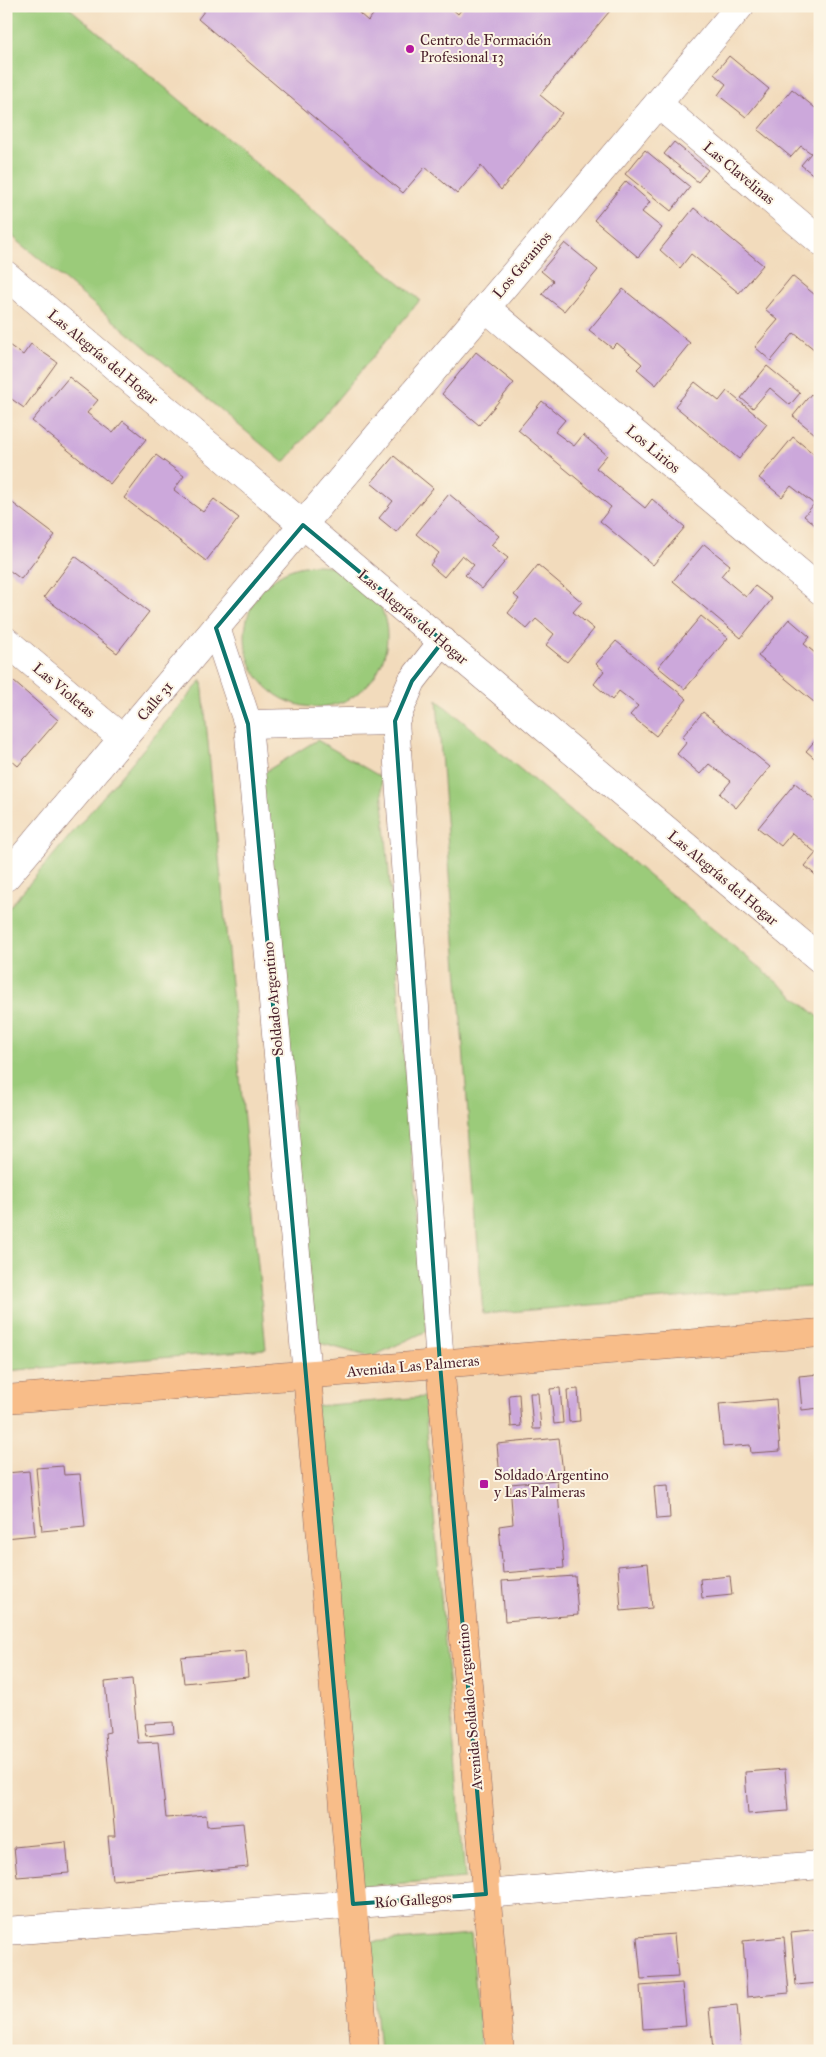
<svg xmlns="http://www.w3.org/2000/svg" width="826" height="2057" font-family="'IM FELL Great Primer',serif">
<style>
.green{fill:#9bcb7a;stroke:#727552}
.building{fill:#cca8db}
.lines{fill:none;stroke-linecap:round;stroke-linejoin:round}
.minor-casing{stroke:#85615e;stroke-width:29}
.major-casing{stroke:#85615e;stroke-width:29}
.minor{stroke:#fff;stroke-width:28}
.major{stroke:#f8bd89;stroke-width:28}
.marked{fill:none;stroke:#0f766e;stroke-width:4;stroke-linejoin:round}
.poi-dot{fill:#b5179e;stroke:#fcf5e5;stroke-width:2}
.labels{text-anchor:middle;stroke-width:4;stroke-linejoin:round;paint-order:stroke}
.poi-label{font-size:15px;fill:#4a1f2b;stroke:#fcf5e5;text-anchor:start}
.street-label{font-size:15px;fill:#4a1f2b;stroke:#fcf5e5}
</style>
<rect width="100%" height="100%" fill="#fcf5e5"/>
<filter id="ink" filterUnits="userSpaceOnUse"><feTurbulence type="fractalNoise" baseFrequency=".02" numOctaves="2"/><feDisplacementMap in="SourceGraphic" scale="10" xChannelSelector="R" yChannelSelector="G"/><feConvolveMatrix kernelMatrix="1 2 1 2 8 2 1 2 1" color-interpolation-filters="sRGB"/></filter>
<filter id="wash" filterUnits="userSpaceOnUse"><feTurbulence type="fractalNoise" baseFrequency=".0096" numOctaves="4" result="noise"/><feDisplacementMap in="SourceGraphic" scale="20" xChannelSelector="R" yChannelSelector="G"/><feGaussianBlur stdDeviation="1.12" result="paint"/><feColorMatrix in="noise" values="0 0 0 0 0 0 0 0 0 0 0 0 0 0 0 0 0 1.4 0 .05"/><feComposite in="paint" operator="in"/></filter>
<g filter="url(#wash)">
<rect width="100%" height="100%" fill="#f2dbbc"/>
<!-- green -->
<g class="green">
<path d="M6,6h61l353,294 -136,163 -278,-232z"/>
<circle cx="316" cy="636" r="71"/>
<path d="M202,680l64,669 -260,22v-460z"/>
<path d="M437,700l383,318v268l-337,28z"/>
<path d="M317,740l64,37 46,554 -56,26 -55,-15 -56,-567z"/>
<path d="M424,1397l41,481 -108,9 -41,-481z"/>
<path d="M471,1934l10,117h-101l-10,-109z"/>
</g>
<g id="blocks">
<!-- building -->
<g class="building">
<path d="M208,6h143l17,15 12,-15h69l9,8 6,-8h150l-74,89 22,18 -61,77 -20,-24 -24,28 -32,-27 -22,26 -205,-174z"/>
<path d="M729,56l40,33 -23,28 -28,-22 8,-11 -12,-10z"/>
<path d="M792,89l28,23v68l-19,-15 10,-12 -10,-7 -10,11 -33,-27z"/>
<path d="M674,142l34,28 -10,12 -34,-28z"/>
<path d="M645,150l45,37 -19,24 -46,-37z"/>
<path d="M626,181l24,21 -8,10 20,16 -24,29 -44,-37z"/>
<path d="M694,208l69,57 -24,28 -48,-39 -11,14 -20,-18z"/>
<path d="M565,243l33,27 -34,41 -22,-17 11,-13 -12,-10z"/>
<path d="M792,276l28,23v55l-26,-21 -23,28 -16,-14 23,-27 -13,-11z"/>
<path d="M623,289l67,54 -34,42 -19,-16 5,-5 -25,-21 -5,5 -23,-18z"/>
<path d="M6,343l17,12 8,-11 26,18 -33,46 -18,-13z"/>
<path d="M476,352l38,31 -35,42 -37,-31z"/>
<path d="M767,366l33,27 -10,12 -20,-17 -17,20 -12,-10z"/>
<path d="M69,377l29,23 -11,13 26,20 10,-12 23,18 -36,45 -78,-63z"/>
<path d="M695,382l24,19 8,-10 40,33 -28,35 -64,-53z"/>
<path d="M811,394l9,8v36l-27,-22z"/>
<path d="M542,401l23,19 -10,12 19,14 9,-11 24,20 -11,13 49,40 7,-9 33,28 -32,38 -53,-44 11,-14 -93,-77z"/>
<path d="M793,437l27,22v70l-16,-13 10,-12 -23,-18 -9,11 -23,-19z"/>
<path d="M156,455l28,21 -10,14 29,22 11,-13 25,19 -33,43 -82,-63z"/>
<path d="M394,456l39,32 -37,44 -17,-14 14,-17 -22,-18z"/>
<path d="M449,494l50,42 -8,9 17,13 -26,31 -17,-14 9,-10 -12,-10 -18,22 -14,-12 9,-12 -23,-19z"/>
<path d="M6,498l49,37 -34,44 -15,-11z"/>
<path d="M704,544l26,21 -9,11 25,21 9,-11 17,13 -31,39 -68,-57z"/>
<path d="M75,556l74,56 -32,41 -73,-56z"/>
<path d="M538,565l44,37 -9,10 21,17 -27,33 -21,-17 8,-11 -18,-15 -9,10 -19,-16 11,-14 -5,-4z"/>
<path d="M701,616l27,22 -43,51 -27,-22z"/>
<path d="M789,619l21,18 -6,7 16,13v50l-62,-51z"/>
<path d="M616,641l71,58 -31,37 -26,-21 8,-9 -19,-15 -7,9 -18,-16 10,-13 -8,-7z"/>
<path d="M6,675l52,45 -40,46 -12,-10z"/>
<path d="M703,712l67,55 -34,41 -16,-14 11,-13 -22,-17 -9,10 -23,-20 10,-12 -5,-5z"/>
<path d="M820,735v28l-14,-12z"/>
<path d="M795,783l25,21v75l-15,-13 11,-13 -24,-20 -11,13 -23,-18z"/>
<path d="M820,1374v34l-18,2 -3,-34z"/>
<path d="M560,1388l3,35 -9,1 -4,-35z"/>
<path d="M578,1389l2,32 -11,1 -2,-32z"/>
<path d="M530,1393h8l3,36h-8z"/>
<path d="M519,1394l2,32 -10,1 -2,-32z"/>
<path d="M776,1399l4,52 -29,2 -1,-8 -27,2 -4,-43z"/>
<path d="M559,1438l4,35 -63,5 -3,-34z"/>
<path d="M63,1466l1,9 16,-1 5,53 -43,4 -6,-63z"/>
<path d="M29,1471l6,64 -29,3v-65z"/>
<path d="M557,1480l7,88 -61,5 -4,-47 14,-2 -3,-40z"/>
<path d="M668,1485l2,33 -13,1 -3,-33z"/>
<path d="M648,1563l4,45 -31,3 -3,-45z"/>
<path d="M575,1576l3,39 -73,6 -3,-40z"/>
<path d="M730,1576l2,19 -30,3 -2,-19z"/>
<path d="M246,1651l2,26 -64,6 -3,-26z"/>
<path d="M132,1679l6,64 20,-1 8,76 40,-3 1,11 36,-3 5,44 -136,13 -4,-44h7l-10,-103 5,-1 -5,-50z"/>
<path d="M173,1722l1,11 -28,3 -2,-12z"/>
<path d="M785,1769l3,42 -40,3 -3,-42z"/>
<path d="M66,1842l3,31 -52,4 -3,-30z"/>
<path d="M820,1929v54l-24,2 -5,-53z"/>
<path d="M674,1934l4,43 -37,2 -4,-42z"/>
<path d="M784,1937l5,56 -42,4 -4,-56z"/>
<path d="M682,1983l4,43 -43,3 -3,-43z"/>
<path d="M737,2005l4,45 -28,1 -4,-43z"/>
</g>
</g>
</g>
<g filter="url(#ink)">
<use href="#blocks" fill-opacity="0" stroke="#85615e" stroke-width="1"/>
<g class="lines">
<!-- minor casing -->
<g class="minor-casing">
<g id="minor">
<path d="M658,104l162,137"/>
<path d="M6,275l814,684"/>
<path d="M486,308l334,282"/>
<path d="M216,628l32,96 59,651"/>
<path d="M6,641l117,98"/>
<path d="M248,724l147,-3"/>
<path d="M6,877l734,-871"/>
<path d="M440,1364l-45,-643 17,-40 31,-40"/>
<path d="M6,1931l480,-37 334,-29"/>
</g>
</g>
<!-- major casing -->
<g class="major-casing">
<g id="major">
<path d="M440,1364l60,687"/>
<path d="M307,1375l58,676"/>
<path d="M6,1399l814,-66"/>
</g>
</g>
<!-- minor -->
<use href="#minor" class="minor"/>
<!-- major -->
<use href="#major" class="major"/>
</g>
</g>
<!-- marked area -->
<path class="marked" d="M303,525l140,116 -31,40 -17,40 45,643 46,530 -133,10 -105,-1180 -32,-96z"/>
<!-- markers -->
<g class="poi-dot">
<circle cx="410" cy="49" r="5"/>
<rect x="479" y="1479" width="10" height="10" rx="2.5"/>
</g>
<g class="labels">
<!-- poi labels -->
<g class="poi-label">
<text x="420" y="45">Centro de Formación<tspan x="420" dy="17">Profesional 13</tspan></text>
<text x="494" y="1480">Soldado Argentino<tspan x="494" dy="17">y Las Palmeras</tspan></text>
</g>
<!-- street labels -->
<g class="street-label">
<text transform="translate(739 173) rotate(40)" y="5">Las Clavelinas</text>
<text transform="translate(522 265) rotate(-50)" y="5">Los Geranios</text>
<text transform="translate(103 357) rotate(40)" y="5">Las Alegrías del Hogar</text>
<text transform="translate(653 449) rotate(40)" y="5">Los Lirios</text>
<text transform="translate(413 617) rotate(40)" y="5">Las Alegrías del Hogar</text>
<text transform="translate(64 690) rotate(40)" y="5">Las Violetas</text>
<text transform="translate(155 701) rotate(-50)" y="5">Calle 31</text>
<text transform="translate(723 878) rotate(40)" y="5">Las Alegrías del Hogar</text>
<text transform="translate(273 999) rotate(-95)" y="5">Soldado Argentino</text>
<text transform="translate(413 1366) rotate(-5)" y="5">Avenida Las Palmeras</text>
<text transform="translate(470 1707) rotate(-95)" y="5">Avenida Soldado Argentino</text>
<text transform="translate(413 1900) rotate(-4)" y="5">Río Gallegos</text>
</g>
</g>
<!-- margin -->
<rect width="826" height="2057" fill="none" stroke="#fcf5e5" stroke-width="25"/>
</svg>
